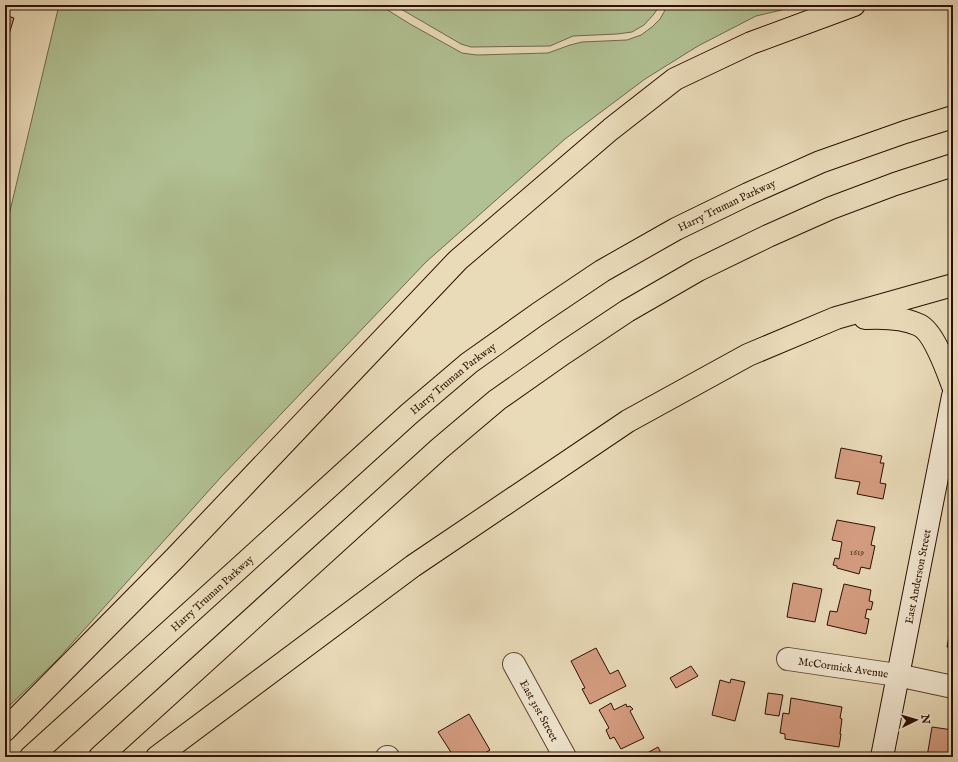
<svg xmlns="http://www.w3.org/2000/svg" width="958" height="762" font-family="'IM FELL English',serif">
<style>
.green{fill:#b1c193;stroke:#6f684b}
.building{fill:#d59d81;stroke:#2d1003}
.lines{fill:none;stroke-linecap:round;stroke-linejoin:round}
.street-casing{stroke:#5c4230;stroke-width:24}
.secondary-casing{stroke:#2d1003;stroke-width:24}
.highway-casing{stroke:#2d1003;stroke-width:24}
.street{stroke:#f1e7d1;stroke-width:22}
.secondary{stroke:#f1e7d1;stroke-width:22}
.highway{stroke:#e9dab8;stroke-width:22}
.labels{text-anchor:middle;stroke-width:3;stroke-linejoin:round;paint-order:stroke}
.number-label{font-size:9px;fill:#573322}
.street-label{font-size:11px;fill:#2d1003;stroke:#f1e7d1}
</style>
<rect width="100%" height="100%" fill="#e9dab8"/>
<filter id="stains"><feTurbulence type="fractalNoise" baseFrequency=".005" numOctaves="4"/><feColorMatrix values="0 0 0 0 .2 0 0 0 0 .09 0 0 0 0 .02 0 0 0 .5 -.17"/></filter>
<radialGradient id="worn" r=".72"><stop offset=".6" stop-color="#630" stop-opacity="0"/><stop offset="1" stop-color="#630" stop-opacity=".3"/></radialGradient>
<!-- green -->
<g class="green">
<path d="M59,5h324l3,4 24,15 52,29 15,2 71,-2 22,-8 12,-3 45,-2 14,-5 11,-8 8,-8 8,-14h135l-47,11 -58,30 -53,33 -80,60 -139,123 -205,215 -165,184 -51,49v-478z"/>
<path d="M394,5h266l-6,9 -10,11 -12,7 -15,2 -44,2 -23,10 -79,1 -10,-3z"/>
</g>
<!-- building -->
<g class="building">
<path d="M5,15l9,3 -9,29z"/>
<path d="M841,448l41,8 -2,7h4l-4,20 6,1 -3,15 -26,-5 3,-12 -25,-4z"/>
<path d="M837,520l38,7 -4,18 4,1 -5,23 -9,-2 -2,7 -22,-6v-2l-4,-1 2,-7 4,1 3,-17 -10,-2z"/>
<path d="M793,583l29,6 -7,33 -28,-5z"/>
<path d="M844,584l27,6 -2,11 4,1 -2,8 -4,-1 -2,9 4,1 -3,15 -39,-9 3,-14 7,1z"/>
<path d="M953,614v34l-6,-1z"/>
<path d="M596,648l14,26 8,-4 8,16 -36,18 -8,-15 3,-1 -14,-27z"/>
<path d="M691,666l7,10 -22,12 -6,-10z"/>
<path d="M731,679l14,3 -10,39 -23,-6 8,-35 10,3z"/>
<path d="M768,693l15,2 -4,21 -14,-2z"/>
<path d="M791,698l51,9 -2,11 2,1 -2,15h1l-2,13 -54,-8v-5l-5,-1 3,-20 6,1z"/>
<path d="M611,703l3,7 12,-6 1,3 3,-1 3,3 -3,2 14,27 -23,11 -7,-12 -4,2 -4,-9 3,-2 -10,-18z"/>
<path d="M469,714l21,36 -12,7h-24l-16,-25z"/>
<path d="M932,727l21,3v27h-26z"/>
<path d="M658,747l5,10h-23z"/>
</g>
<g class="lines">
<!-- street casing -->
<g class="street-casing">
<g id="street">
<path id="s1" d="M788,659l109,16 56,12"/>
<path id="s2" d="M514,664l51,93"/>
<path d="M387,757h1"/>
</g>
</g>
<!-- secondary casing -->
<g class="secondary-casing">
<g id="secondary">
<path id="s3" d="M882,757l71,-361"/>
</g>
</g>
<!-- highway casing -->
<g class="highway-casing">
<g id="highway">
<path d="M865,318c18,-1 37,-1 54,7 15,7 28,45 34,61"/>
<path d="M5,730l170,-172 283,-298 153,-131 64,-50 76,-36 103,-38"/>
<path id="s4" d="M31,757l378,-343 60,-51 69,-49 64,-43 74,-42 72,-35 72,-32 85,-30 48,-15"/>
<path d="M100,757l339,-308 58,-49 67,-47 63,-42 71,-41 70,-34 63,-28 64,-24 58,-19"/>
<path d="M157,757l256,-191 215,-145 120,-66 88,-37 117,-33"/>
</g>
</g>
<!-- street -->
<use href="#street" class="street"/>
<!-- secondary -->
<use href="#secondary" class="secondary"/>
<!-- highway -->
<use href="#highway" class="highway"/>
</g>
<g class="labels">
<!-- number labels -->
<g class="number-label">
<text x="857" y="555">1619</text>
</g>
<!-- street labels -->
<g class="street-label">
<text dy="4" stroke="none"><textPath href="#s4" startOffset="892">Harry Truman Parkway</textPath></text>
<text dy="4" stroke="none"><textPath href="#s4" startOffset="567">Harry Truman Parkway</textPath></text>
<text dy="4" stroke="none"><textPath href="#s3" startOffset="184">East Anderson Street</textPath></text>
<text dy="4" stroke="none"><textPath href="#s4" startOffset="244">Harry Truman Parkway</textPath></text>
<text dy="4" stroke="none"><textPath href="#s1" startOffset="56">McCormick Avenue</textPath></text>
<text dy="4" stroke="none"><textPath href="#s2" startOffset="53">East 31st Street</textPath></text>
</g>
</g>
<!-- margin -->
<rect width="958" height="762" fill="none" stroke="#e9dab8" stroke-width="20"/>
<rect x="6" y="6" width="946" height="750" fill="none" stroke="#2d1003" stroke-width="2"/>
<rect x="10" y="10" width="938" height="742" fill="none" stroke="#2d1003"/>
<!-- north arrow -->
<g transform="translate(916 720) rotate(85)" stroke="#f1e7d1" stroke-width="3" paint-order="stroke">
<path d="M0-3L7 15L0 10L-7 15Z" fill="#2d1003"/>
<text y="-6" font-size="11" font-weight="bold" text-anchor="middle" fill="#2d1003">N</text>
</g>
<rect width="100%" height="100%" filter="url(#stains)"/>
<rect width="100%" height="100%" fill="url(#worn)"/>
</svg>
